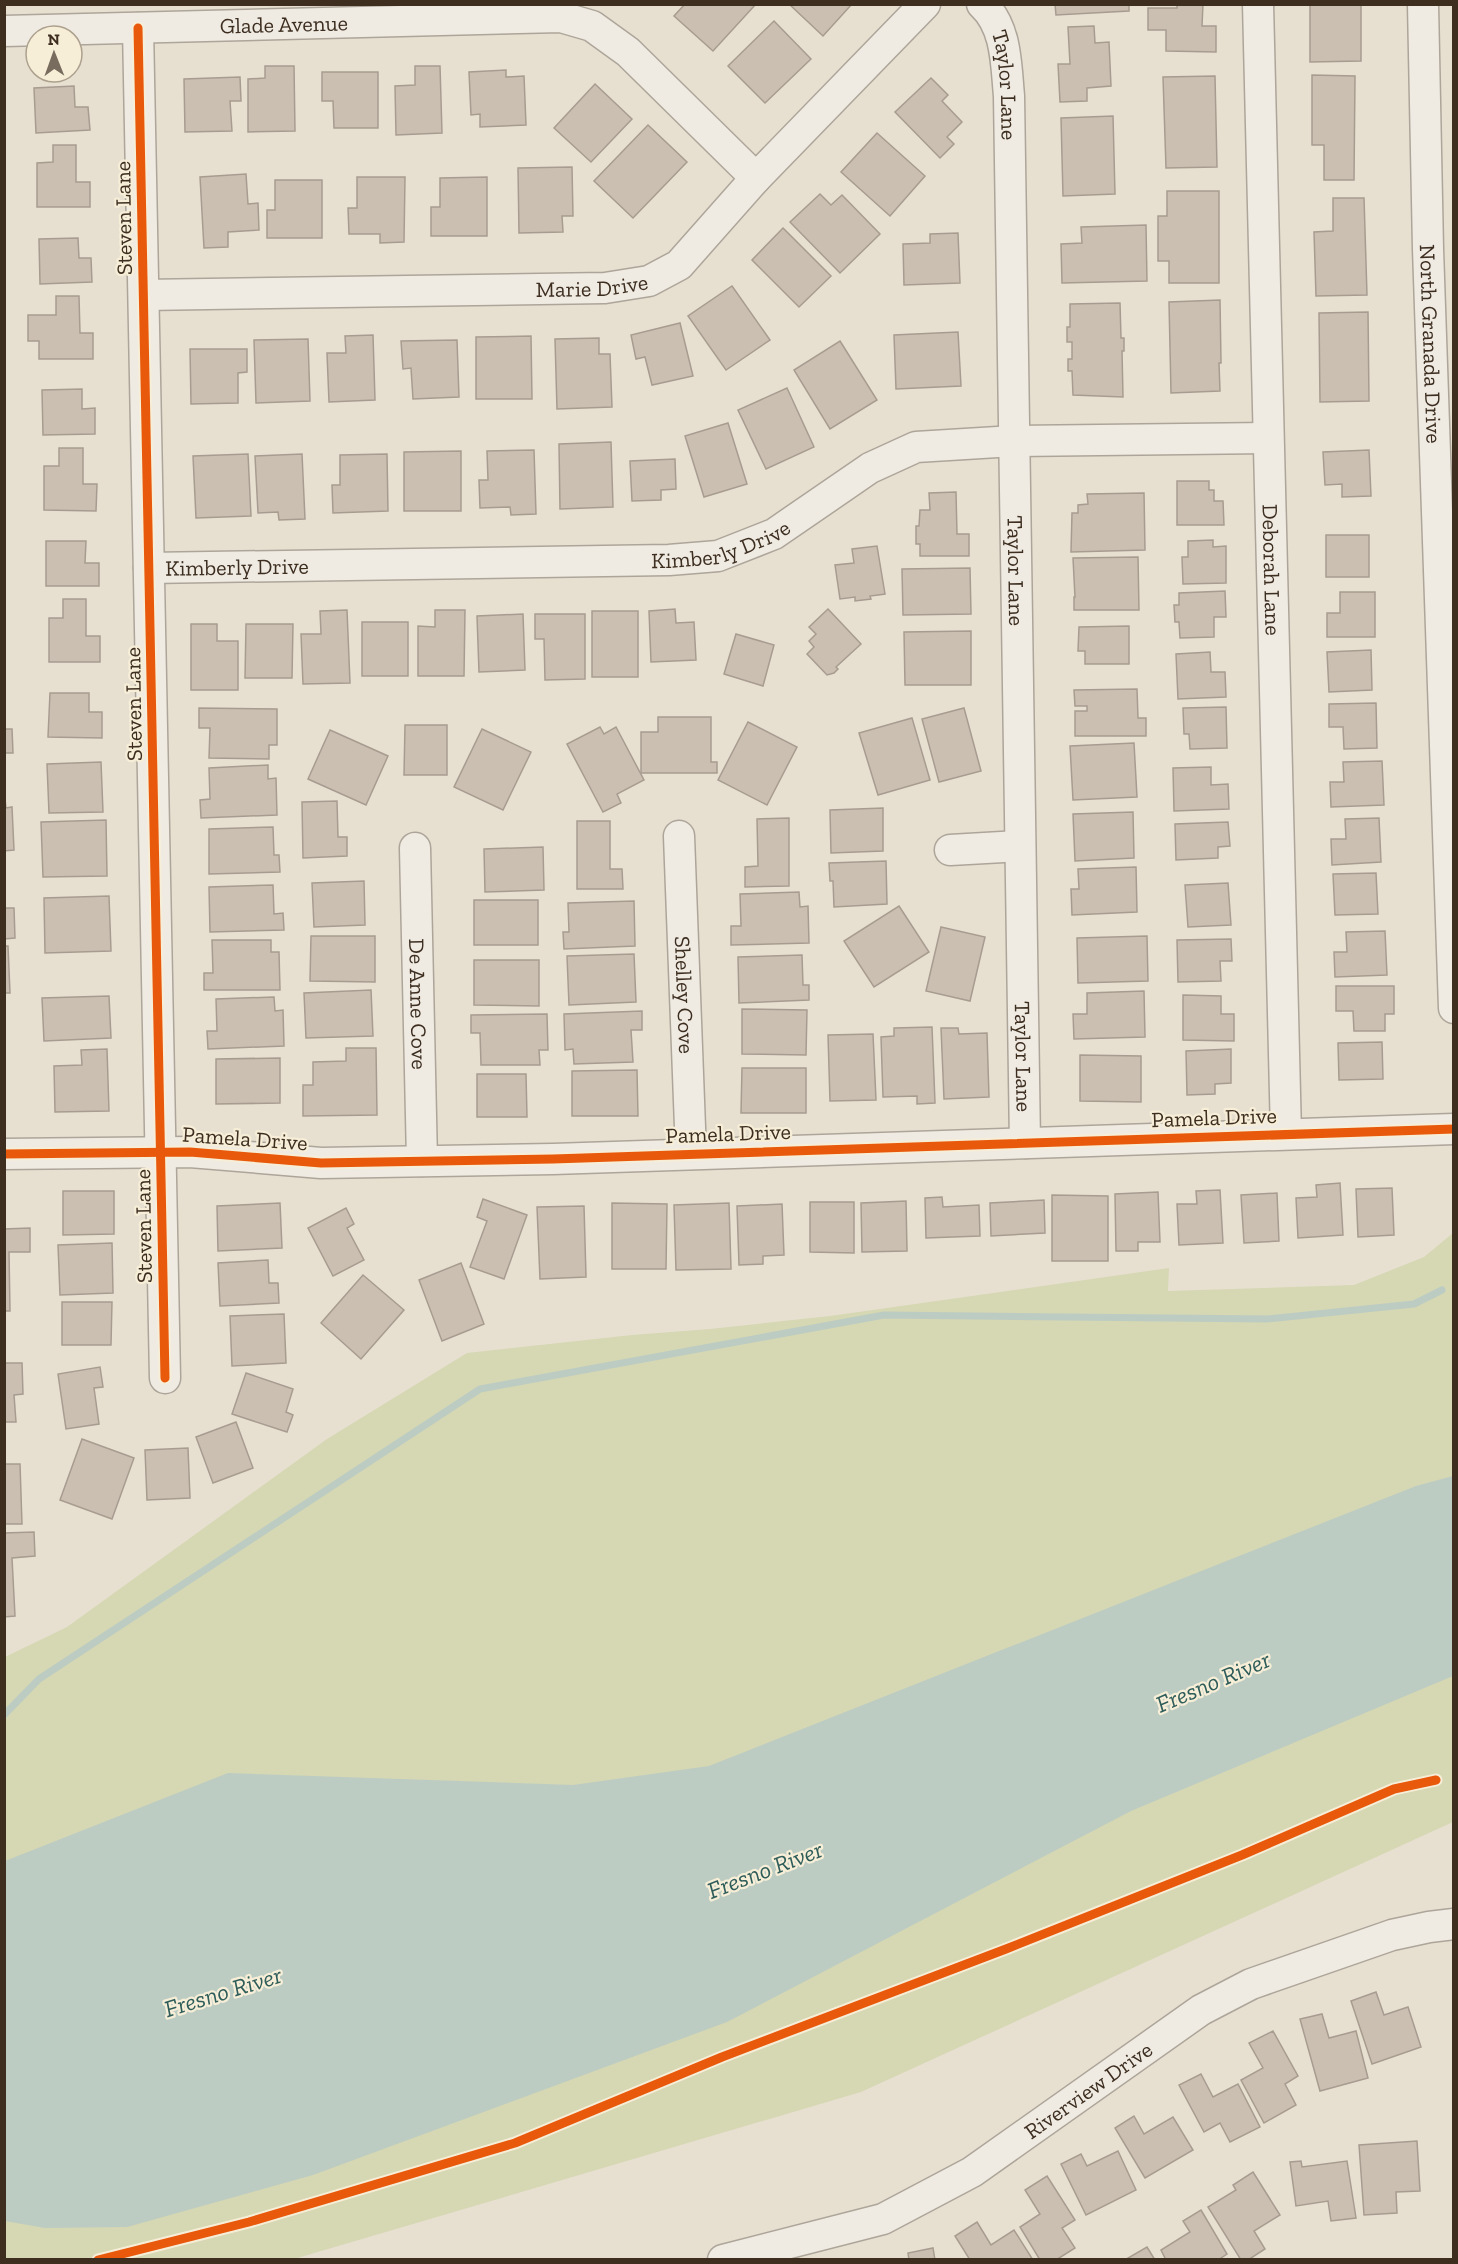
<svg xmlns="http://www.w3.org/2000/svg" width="1458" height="2264" font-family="'Zilla Slab',serif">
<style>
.green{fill:#d6d7b3}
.water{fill:#bcccc2}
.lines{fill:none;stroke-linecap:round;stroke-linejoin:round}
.stream{stroke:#bcccc2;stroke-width:7}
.building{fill:#cbbfb2;stroke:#a89c90;stroke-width:1.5}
.minor-casing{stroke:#ada599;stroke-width:33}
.minor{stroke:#efebe3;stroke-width:30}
.cycleway-casing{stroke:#f7eed8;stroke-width:13}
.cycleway{stroke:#e8590c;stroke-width:9}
.labels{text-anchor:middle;stroke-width:4.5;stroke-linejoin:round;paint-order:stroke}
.street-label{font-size:22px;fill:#3d2e20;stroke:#f7eed8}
.water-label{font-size:24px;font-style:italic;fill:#2f5d5a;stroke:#f7eed8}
</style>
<rect width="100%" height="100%" fill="#e7e0d1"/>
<!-- green -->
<path class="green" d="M1453,1233v589l-592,270 -567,167 -289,1v-603l62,-30 260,-188 140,-86 165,-18 78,-6 120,-13 339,-48 -1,23 186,-6 70,-28z"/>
<!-- water -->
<path class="water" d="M1453,1476v200l-322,135 -404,211 -414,153 -186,52 -82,1 -40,-7v-360l223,-88 345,12 136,-19 707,-280z"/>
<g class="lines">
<!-- stream -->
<path class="stream" d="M4,1715l35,-36 441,-290 404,-74 383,4 147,-15 28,-14"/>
</g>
<!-- building -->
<g class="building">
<path d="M685,4h71l-43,47 -39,-35z"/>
<path d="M789,4h63l-29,32z"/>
<path d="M1055,4h74v7l-73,4z"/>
<path d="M1177,4h26l-1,22h14v26l-50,-1v-21h-18v-22h29z"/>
<path d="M1310,4h51v57l-51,1z"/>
<path d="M774,21l37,38 -46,44 -37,-37z"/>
<path d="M1094,26l1,17 14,-1 2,44 -24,2v13l-27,1 -2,-38h12l-2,-37z"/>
<path d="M265,66h29l1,65 -47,1v-53l17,-1z"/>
<path d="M415,66h25l2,67 -46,2 -1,-49 20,-1z"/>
<path d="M506,70v7l18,-1 2,49 -46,2v-13l-9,1 -2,-43z"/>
<path d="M322,72h56v56h-44l-1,-27h-11z"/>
<path d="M1312,75l43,1 -1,104h-30v-35h-12z"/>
<path d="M1215,76l2,91 -51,1 -3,-91z"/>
<path d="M240,77l1,24h-11l2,30 -47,1 -1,-53z"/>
<path d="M931,78l17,17 -6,6 20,21 -15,15 7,7 -14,14 -45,-46z"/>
<path d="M595,84l37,35 -41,43 -37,-34z"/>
<path d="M74,86l1,21h13l2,23 -54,3 -2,-45z"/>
<path d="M1113,116l2,78 -52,2 -2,-78z"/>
<path d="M648,125l39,37 -54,56 -39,-37z"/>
<path d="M877,133l48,43 -35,40 -49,-44z"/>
<path d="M53,145h23v37h14v25h-53v-44l16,-1z"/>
<path d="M572,167l1,49h-11l1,16 -44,1 -1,-65z"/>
<path d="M246,174l2,30 10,-1 1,27 -31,2v15l-24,1 -4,-71z"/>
<path d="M357,177h48l-1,65 -24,1v-9h-31l-1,-26h9z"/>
<path d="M487,177v59h-56v-29h9v-29z"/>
<path d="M275,180h47v58h-55v-28h8z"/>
<path d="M1167,191h52v92h-50v-22h-11v-45h9z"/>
<path d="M820,194l11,11 11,-10 38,39 -40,39 -50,-51z"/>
<path d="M1333,198h31l3,97 -51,1 -2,-64 19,-1z"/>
<path d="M1146,225l1,56 -85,2 -1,-39 21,-1 -1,-16z"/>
<path d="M783,228l48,48 -32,31 -47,-47z"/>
<path d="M958,233l2,50 -56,2 -1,-41 27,-1v-9z"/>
<path d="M78,238l1,20h12l1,24 -52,2 -1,-45z"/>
<path d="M732,286l38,54 -44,30 -38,-54z"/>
<path d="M56,296h23l1,37h13v26h-54v-18h-11v-26h28z"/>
<path d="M1220,300l1,63h-2l1,28 -49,2 -2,-91z"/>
<path d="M1120,303l1,35h3v13h-2l1,46 -50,-2 -1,-24h-4v-12h4v-17h-5v-15h3v-23z"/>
<path d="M1368,312l1,89 -49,1 -1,-89z"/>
<path d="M680,323l13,53 -41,9 -7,-28 -9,2 -5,-24z"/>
<path d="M958,332l3,54 -65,3 -2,-54z"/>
<path d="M373,335l2,65 -46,2 -2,-49h19l-1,-17z"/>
<path d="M531,336l1,63h-56v-62z"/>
<path d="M599,338v16h11l2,53 -55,2 -2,-70z"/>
<path d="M308,339l2,62 -54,2 -2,-63z"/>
<path d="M457,340l2,57 -46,2 -2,-31 -8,1 -2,-28z"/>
<path d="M840,341l37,59 -47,29 -36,-59z"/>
<path d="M190,349h57v23l-9,1v30l-47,1z"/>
<path d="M787,388l27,59 -48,22 -28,-59z"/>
<path d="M82,389v20l13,-1v26l-52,1 -1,-45z"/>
<path d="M728,423l19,61 -43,13 -19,-61z"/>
<path d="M611,442l2,65 -53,2 -1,-65z"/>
<path d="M59,448h24v36h14l-1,27 -52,-1v-44h15z"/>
<path d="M534,450l2,64 -25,1 -1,-8 -30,1 -1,-28h9l-1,-29z"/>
<path d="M1369,450l2,46 -29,1v-13l-17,1 -2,-33z"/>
<path d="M461,451v60h-57v-59z"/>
<path d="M248,454l3,62 -55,2 -3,-62z"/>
<path d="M302,454l3,65 -26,1 -1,-8 -20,1 -3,-57z"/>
<path d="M387,454l1,57 -55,2 -1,-28h8v-30z"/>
<path d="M675,459l1,30 -15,1v10l-29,1 -2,-40z"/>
<path d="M1177,481h32v9h5v11h9l1,24h-47z"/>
<path d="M956,492l1,42h12v22h-49v-12h-4v-18h3l1,-16h10l-1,-17z"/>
<path d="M1144,493l1,57 -74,2 1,-39h6v-8l10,-1 -1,-10z"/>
<rect x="1326" y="535" width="43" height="42"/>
<path d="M1213,540v7l13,-1v37l-43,1 -1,-27h6v-16z"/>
<path d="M46,541h40l-1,22h14v23h-53z"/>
<path d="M877,546l8,48 -15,2 1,3 -16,2v-4l-15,2 -5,-34 19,-2 -2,-14z"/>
<path d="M1138,557l1,53h-65v-13h1l-2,-39z"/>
<path d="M970,568l1,46 -68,1 -1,-46z"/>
<path d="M1225,591l1,26h-12v20l-34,1 -1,-16h-4l-1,-17h5v-12z"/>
<path d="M1340,592h35v45h-48v-24h13z"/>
<path d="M63,599h23v37h14v26h-51v-44h14z"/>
<path d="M675,609l1,14 18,-1 2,38 -45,2 -2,-51z"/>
<path d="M828,609l33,35 -25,23 2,2 -4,4 -7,2 -20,-21 7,-7 -5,-6 7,-7 -7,-7z"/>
<path d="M347,610l3,73 -47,1 -2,-50h20l-1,-23z"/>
<path d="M435,610h30l-1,66h-46v-50l17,1z"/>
<rect x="592" y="611" width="46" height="66"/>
<path d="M523,614l2,56 -46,2 -2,-56z"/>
<path d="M535,614h50v65l-40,1 -1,-41h-9z"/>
<rect x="362" y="622" width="46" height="54"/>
<path d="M191,624h26v17h21v49h-47z"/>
<path d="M246,624h47l-1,54h-47z"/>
<path d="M1129,626v38h-44v-13h-7l1,-24z"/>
<path d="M971,631v54h-66l-1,-53z"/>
<path d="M736,634l38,11 -11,41 -39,-12z"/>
<path d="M1371,650l1,40 -43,2 -2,-40z"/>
<path d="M1210,652l1,20h14l1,25 -48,2 -2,-45z"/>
<path d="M1137,689l1,29h8v18h-71v-25h12v-5h-12l-1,-16z"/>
<path d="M50,693h39v19h13v26l-54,-1z"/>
<path d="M1376,703l1,45 -33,1 -1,-22h-14v-23z"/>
<path d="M1226,707l1,41 -37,1 -1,-15h-5l-1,-26z"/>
<path d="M199,708l78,1v36h-8v14l-60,-1 1,-30h-11z"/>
<path d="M964,708l17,63 -42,11 -17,-63z"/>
<path d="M658,717h53v45h6v11h-76v-41h17z"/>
<path d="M912,718l18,62 -52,15 -19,-62z"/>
<path d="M748,722l49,25 -30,58 -49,-25z"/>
<path d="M405,725h42v50h-43z"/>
<path d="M600,727l4,7 12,-7 28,53 -27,14 4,9 -18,9 -36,-68z"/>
<path d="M4,729h8l1,24h-9z"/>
<path d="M482,729l49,23 -28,58 -49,-23z"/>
<path d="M330,730l58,26 -22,49 -58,-26z"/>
<path d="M1134,743l3,54 -64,3 -3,-54z"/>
<path d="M1382,761l2,44 -53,2 -1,-25h14l-1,-20z"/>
<path d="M101,762l2,50 -54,1 -2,-49z"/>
<path d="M268,765v14l8,-1 1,37 -76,3 -1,-18 10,-1 -1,-31z"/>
<path d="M1211,767v18l17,-1 1,25 -55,2 -1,-43z"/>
<path d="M4,790l2,18 6,-1 2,43 -10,1z"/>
<path d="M337,801l1,36h9v19l-44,2 -1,-56z"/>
<path d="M883,808v43l-52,2 -1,-43z"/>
<path d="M1133,812l1,46 -59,3 -2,-47z"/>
<path d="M789,818v68l-44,1v-20l13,-1 -1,-47z"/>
<path d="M1379,818l2,44 -49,3 -1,-26h15l-1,-20z"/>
<path d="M106,820l1,56 -64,1 -2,-55z"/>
<path d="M577,821h33v48h12l1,20h-46z"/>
<path d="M1228,822l2,24 -12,1v11l-42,2 -1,-36z"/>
<path d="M273,827l1,28h5l1,17 -71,2v-45z"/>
<path d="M543,847l1,43 -59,2 -1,-43z"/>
<path d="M886,861l1,43 -53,3 -1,-26h-3l-1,-18z"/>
<path d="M1136,867l1,45 -65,3 -1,-26h8l-1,-20z"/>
<path d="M1376,873l2,41 -43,1 -2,-41z"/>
<path d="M364,881l1,44 -51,2 -2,-44z"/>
<path d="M1228,883l3,42 -43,2 -3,-42z"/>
<path d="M273,885l1,29 9,-1 1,17 -74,2 -1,-45z"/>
<path d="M4,887l1,21h9l1,30 -11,1z"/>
<path d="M799,892l1,15 8,-1 1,37 -78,2v-19h10l-1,-32z"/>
<path d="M109,896l2,55 -66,2 -1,-55z"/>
<rect x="474" y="900" width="64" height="45"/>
<path d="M634,901l1,45 -71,3 -1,-17h6l-1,-29z"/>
<path d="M899,906l30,46 -55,35 -30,-46z"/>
<path d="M941,927l44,10 -15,64 -44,-10z"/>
<path d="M1385,931l2,44 -52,2 -1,-25h13l-1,-20z"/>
<path d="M311,936h64v46l-65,-1z"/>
<path d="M1147,936l1,45 -70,2 -1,-45z"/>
<path d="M1231,939l1,22h-12l1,20 -43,1 -1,-42z"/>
<path d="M212,940h59v12h8l1,38h-76v-17h9z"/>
<path d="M4,946h4l2,47h-6z"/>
<path d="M634,954l2,48 -67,3 -2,-49z"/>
<path d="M802,955l1,30h6v15l-70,3 -1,-46z"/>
<path d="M474,960h65v46l-65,-1z"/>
<path d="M1336,986h58v28h-9v17h-31l-1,-20h-17z"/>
<path d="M371,990l2,46 -67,2 -2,-45z"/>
<path d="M1144,991l1,46 -71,2 -1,-25h14v-21z"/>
<path d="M1183,995l38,1v18h13v27l-51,-1z"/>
<path d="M109,996l2,42 -67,3 -2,-43z"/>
<path d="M274,997l1,14 8,-1 1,36 -76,3 -1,-18h10l-1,-32z"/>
<path d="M742,1009l65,1 -1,45 -64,-1z"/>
<path d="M642,1011v19h-11l2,32 -59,2 -1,-15 -8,1 -1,-36z"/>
<path d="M547,1014l1,36h-9l1,15h-59l-1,-32h-9v-18z"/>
<path d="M932,1027l3,76 -18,1v-8l-34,1 -2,-60 13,-1v-8z"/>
<path d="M941,1028h17l1,6 28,-1 2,64 -45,2z"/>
<path d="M873,1034l3,66 -46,1 -2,-66z"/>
<path d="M1382,1042l1,37 -44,1 -1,-37z"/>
<path d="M346,1048h30l1,67 -74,1v-31h10v-23l33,-1z"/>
<path d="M107,1049l2,62 -54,1 -1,-46 28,-1 -1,-15z"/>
<path d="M1231,1049v34l-16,1v10l-28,1 -1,-44z"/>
<path d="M1080,1055l61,1v46l-61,-1z"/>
<path d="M280,1058v45l-64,1v-45z"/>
<path d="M742,1068h64v45h-65z"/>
<path d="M637,1070l1,46h-66v-45z"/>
<path d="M477,1074h49l1,43h-50z"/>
<path d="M1340,1183l3,52 -45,3 -2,-40 21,-1 -1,-12z"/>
<path d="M1392,1188l2,47 -36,2 -2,-48z"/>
<path d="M1220,1190l3,53 -44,2 -2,-41h20l-1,-13z"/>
<path d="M63,1191h51v43l-51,1z"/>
<path d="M1158,1192l2,50h-22v9h-22l-1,-57z"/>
<path d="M1277,1193l2,48 -35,2 -3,-48z"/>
<path d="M1052,1195l56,1v65h-56z"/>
<path d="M942,1197l1,10 36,-2 1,31 -54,2 -1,-40z"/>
<path d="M483,1199l44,16 -23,64 -34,-12 17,-46 -10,-4z"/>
<path d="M1044,1200l1,33 -54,3 -1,-33z"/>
<path d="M906,1201l1,50 -45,1 -1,-49z"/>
<path d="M810,1202h44v51l-44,-1z"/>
<path d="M280,1203l2,45 -64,3 -1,-45z"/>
<path d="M612,1203l55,1 -1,65h-54z"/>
<path d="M729,1203l2,66 -55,1 -2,-65z"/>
<path d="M782,1204l2,51 -21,1v8l-24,1 -2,-59z"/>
<path d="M584,1206l2,71 -46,2 -3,-72z"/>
<path d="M346,1208l8,16 -7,4 17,32 -31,16 -25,-48z"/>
<path d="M30,1228v24h-21l1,59h-6v-82z"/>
<path d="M112,1243l1,50 -53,2 -2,-50z"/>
<path d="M268,1260l1,23h9l1,20 -59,3 -2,-43z"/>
<path d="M461,1263l23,61 -42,17 -23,-61z"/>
<path d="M363,1275l41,35 -43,49 -40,-36z"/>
<path d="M62,1302h50l-1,43h-49z"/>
<path d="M284,1314l2,49 -54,3 -2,-50z"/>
<path d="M4,1363h18l1,31 -9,1 2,27h-12z"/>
<path d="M100,1367l3,20 -9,1 5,36 -33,5 -8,-55z"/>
<path d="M246,1373l47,16 -7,23 7,3 -6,17 -55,-18z"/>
<path d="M236,1422l17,46 -40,15 -17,-46z"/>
<path d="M82,1439l52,19 -22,61 -52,-19z"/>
<path d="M188,1448l2,50 -43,2 -2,-50z"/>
<path d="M4,1464h16l2,60h-18z"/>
<path d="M34,1532l1,24 -23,2 3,58 -11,1v-84z"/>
<path d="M1376,1992l8,23 24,-8 13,40 -49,17 -21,-63z"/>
<path d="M1322,2014l7,24 27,-7 12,47 -48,13 -20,-72z"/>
<path d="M1273,2031l25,45 -13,8 11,21 -32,18 -23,-43 22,-12 -14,-25z"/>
<path d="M1201,2074l12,23 25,-13 22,43 -30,15 -10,-19 -16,9 -25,-47z"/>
<path d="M1134,2116l10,18 29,-17 20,33 -48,28 -30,-50z"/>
<path d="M1417,2141l3,50 -24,1 1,21 -33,2 -5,-70z"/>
<path d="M1118,2151l18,39 -50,25 -25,-51 20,-10 6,12z"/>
<path d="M1301,2161l1,6 45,-6 9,57 -25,3 -3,-20 -32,5 -6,-44z"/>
<path d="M1253,2172l27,43 -26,16 11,18 -17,11h-7l-33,-53 28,-17 -3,-5z"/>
<path d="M1047,2176l28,44 -13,8 13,20 -19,12h-16l-20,-33 20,-13 -15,-24z"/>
<path d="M1201,2210l26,44 -9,6h-52l-5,-10 29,-18 -7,-11z"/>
<path d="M977,2222l14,23 23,-15 19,30h-63l-15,-24z"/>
<path d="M1147,2247l8,13h-26l-1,-2z"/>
<path d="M933,2248l2,12h-26l-1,-7z"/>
</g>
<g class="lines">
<!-- minor casing -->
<g class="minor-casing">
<g id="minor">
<path id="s1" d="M982,4c25,23 24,61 27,92l16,1047"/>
<path id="s2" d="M1258,4l28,1130"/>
<path id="s3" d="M1423,4l5,245 26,759"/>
<path d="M138,28l27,1350"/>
<path id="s4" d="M4,31l557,-14 31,9 36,26 128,126"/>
<path id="s5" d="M144,295l461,-7 44,-7 30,-16 77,-87 169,-174"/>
<path id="s6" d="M149,568l520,-8 49,-4 56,-22 96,-66 46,-21 98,-6 254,-3"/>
<path id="s7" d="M679,836l12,318"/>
<path id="s8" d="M415,848l7,313"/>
<path d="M950,850l70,-4"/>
<path d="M4,1154l186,-2 131,11 232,-4 901,-30"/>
<path id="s9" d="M723,2260l160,-41 89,-47 229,-162 50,-26 141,-49 37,-8 25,-3"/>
</g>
</g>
<!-- minor -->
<use href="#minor" class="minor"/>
<!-- cycleway casing -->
<g class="cycleway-casing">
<g id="cycleway">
<path d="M138,28l27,1350"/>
<path d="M4,1154l186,-2 131,11 232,-4 901,-30"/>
<path d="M98,2260l151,-38 266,-79 207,-86 284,-108 236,-94 152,-66 42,-9"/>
</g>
</g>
<!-- cycleway -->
<use href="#cycleway" class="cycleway"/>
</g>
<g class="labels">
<!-- street labels -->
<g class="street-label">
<text dy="8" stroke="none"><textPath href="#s4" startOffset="280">Glade Avenue</textPath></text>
<text dy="8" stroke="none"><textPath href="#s1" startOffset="87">Taylor Lane</textPath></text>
<text transform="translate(123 218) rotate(-91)" y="8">Steven Lane</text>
<text dy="8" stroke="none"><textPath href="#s5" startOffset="448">Marie Drive</textPath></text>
<text dy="8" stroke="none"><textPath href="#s3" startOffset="340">North Granada Drive</textPath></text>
<text dy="8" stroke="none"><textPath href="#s6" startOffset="574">Kimberly Drive</textPath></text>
<text dy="8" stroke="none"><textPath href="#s6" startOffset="88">Kimberly Drive</textPath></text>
<text dy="8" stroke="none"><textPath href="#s2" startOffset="566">Deborah Lane</textPath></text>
<text dy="8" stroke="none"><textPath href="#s1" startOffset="573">Taylor Lane</textPath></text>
<text transform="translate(133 704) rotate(-91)" y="8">Steven Lane</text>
<text dy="8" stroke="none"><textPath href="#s7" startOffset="159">Shelley Cove</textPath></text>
<text dy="8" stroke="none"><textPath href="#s8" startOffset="156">De Anne Cove</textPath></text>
<text dy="8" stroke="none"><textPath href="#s1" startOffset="1059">Taylor Lane</textPath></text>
<text transform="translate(1214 1117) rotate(-2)" y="8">Pamela Drive</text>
<text transform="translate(728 1133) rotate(-2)" y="8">Pamela Drive</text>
<text transform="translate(245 1138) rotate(4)" y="8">Pamela Drive</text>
<text transform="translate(143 1226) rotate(-91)" y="8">Steven Lane</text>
<text dy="8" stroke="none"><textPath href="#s9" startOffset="408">Riverview Drive</textPath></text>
</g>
<!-- water labels -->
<g class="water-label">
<text transform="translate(1213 1682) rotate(-23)" y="8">Fresno River</text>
<text transform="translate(765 1870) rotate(-21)" y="8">Fresno River</text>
<text transform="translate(223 1992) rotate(-17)" y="8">Fresno River</text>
</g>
</g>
<!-- border -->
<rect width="1458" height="2264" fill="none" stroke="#3d2e20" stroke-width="12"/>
<!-- north arrow -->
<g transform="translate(54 54) rotate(359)"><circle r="28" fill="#f7eed8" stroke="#ada18e" stroke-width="1.5"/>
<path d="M0-4.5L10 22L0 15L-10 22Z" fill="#786c5e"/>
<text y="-9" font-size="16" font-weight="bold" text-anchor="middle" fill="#3d2e20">N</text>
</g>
</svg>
